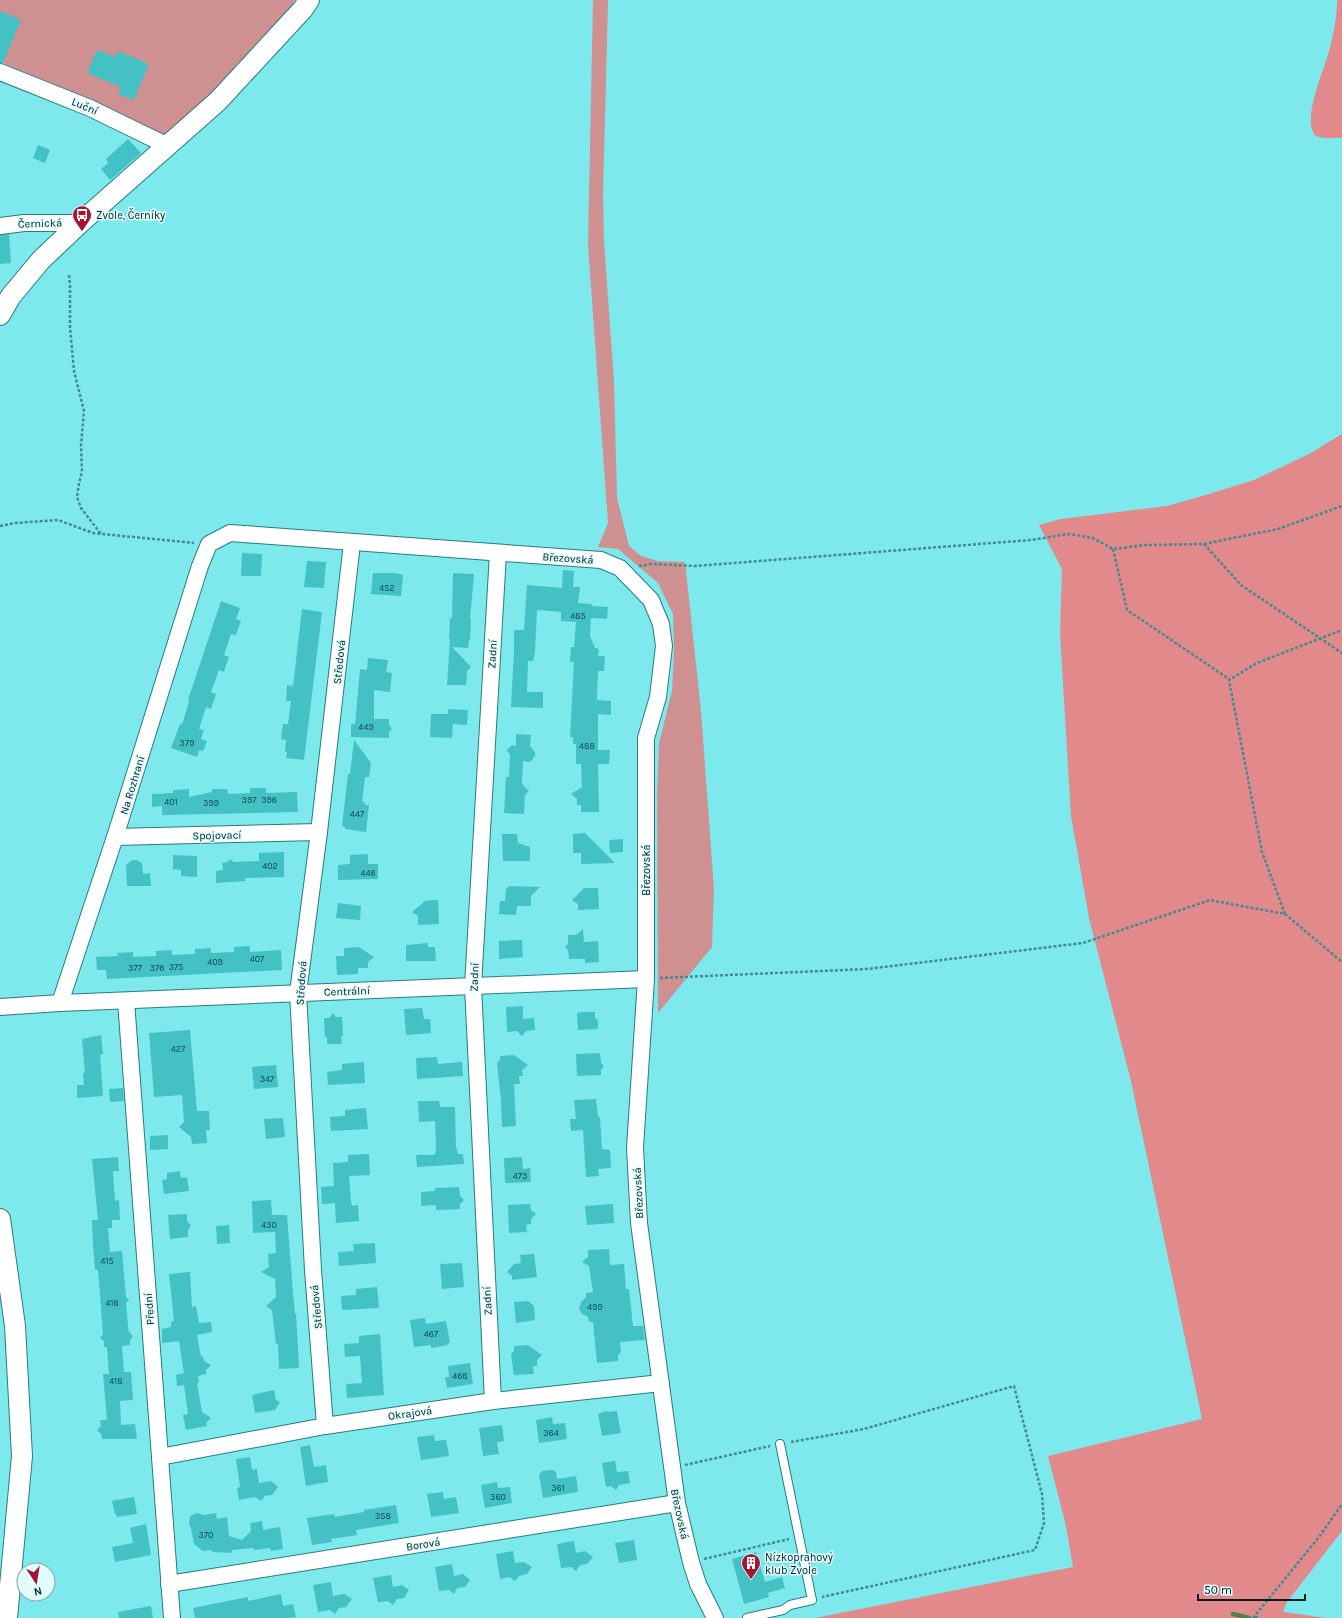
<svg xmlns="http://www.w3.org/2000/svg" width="1342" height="1618" font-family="Karla,sans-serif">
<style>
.green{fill:#cf9091}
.forest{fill:#e1898b}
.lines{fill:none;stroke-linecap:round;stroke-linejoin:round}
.stream{stroke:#527e51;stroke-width:4.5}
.building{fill:#43c1c5}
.service-casing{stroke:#267c7f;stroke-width:10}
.minor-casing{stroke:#267c7f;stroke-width:18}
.tertiary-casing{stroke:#267c7f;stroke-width:22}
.path{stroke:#438b8e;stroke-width:2.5;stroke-dasharray:3 2;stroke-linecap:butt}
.service{stroke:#fff;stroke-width:8}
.minor{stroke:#fff;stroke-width:16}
.tertiary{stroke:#fff;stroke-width:20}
.labels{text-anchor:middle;stroke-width:3;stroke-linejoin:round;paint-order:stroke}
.number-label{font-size:9px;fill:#11484b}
.street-label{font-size:11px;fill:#002022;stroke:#e0fcfd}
.poi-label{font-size:11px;fill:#002022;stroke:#e0fcfd;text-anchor:start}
</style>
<rect width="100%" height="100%" fill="#7ee9ed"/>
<!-- green -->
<g class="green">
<path d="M0,0h295l-6,10 -66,72 -59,56 -145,-68 -19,-8z"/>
<path d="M593,0h15l-5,196 1,46 10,139 3,117 12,48 12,10 17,5 27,1 16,149 13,178 -2,58 -54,66 -1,-219 2,-51 13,-52 2,-41 -1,-36 -15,-31 -40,-34 -20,-2 10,-24 -20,-278z"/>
</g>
<!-- forest -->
<g class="forest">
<path d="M1337,0h5v138c-5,0 -24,1 -27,-3 -13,-15 8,-63 13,-80 5,-17 9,-37 9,-55z"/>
<path d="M1342,434v1097l-55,71 -4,10 43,6h-511l258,-51 -7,-41 -18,-70 154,-37 -71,-338 -42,-163 -18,-102 -11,-183 2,-64 -23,-44 22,-6 106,-13 42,-12 45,-14 55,-26z"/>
</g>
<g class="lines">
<!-- stream -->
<path class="stream" d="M1233,1614l16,4"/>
</g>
<!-- building -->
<g class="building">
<path d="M0,11l21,9 -18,43h-3z"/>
<path d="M97,50l19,7 2,-6 31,13 -15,36 -16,-6 3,-7 -34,-14z"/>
<path d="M128,139l13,14 -31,27 -9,-11 7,-6 -2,-4z"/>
<path d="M38,145l12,5 -5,13 -12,-5z"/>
<path d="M9,234l2,29 -11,1v-29z"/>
<path d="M242,553l20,1 -1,22h-20z"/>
<path d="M307,561l19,1 -2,26 -20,-1z"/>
<path d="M563,570l11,1 -1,16h7l-2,16 14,1v2l16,1 -1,12 -16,-1 -1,18 5,12 4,1 -1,7h7l-1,15h-6l-1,29 14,1v14l-13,-1v36h12l-1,14h-11l1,48h-18v-7h-4v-6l-6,-5 11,-7 -1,-23h-5v-20h-3v-7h-3l4,-75h-4l1,-15h3l2,-25 -15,-1v-9l-24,-2 -2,42 -2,9h-5l-1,31h16v16l-32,-1 3,-55v-22h10l3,-45 35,3z"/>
<path d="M373,573h22l8,2 -2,21 -30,-2z"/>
<path d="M453,573l21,1 -4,45h1l-1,21h-1l-1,8 -16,-1 19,20 -4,4 -1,14h-19l3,-46h-1l1,-21h2z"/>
<path d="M221,601l19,7 -4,11 5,2 -5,14 -5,-1 -7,21 5,2 -3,8 -2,7 -5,-2 -8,22 5,2 -5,15 -5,-2 -7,22 5,1 -3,9 6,2 -4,10 -4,-1 -2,7 -26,-9 9,-24h2l4,-12 3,-11 -1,-1z"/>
<path d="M302,609l20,3 -18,148 -18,-2 1,-6h-2l1,-12 -5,-1 2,-15h5l3,-23h-5l1,-16 6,1z"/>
<path d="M368,658l20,2 -2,12 6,1 -2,19 -16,-2v29h15v6l3,4 -3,3v6l-38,-1v-13h4l5,-55 7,1z"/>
<path d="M448,709l20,1 -1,15 -14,-1 -1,14 -22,-1 1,-23h17z"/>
<path d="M516,734l15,1 -1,11 5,6v4l-5,6 -7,-1 -1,23 7,7 -4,4 -1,19 -20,-1 2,-36h3l1,-22 -3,-5 5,-5 4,1z"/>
<path d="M354,740l17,23 -2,14h-4l-3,25h3v3h4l-3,27 -21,-3v-2l-3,-1 6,-52h2z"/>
<path d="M250,788h16v5l31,-1 1,20 -136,3v-9l-10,1v-13l21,-1v-3l16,-1v8l23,-5v-3h15l1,5 22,-1z"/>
<path d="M585,833l30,30 -34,1v-11h-8v-19z"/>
<path d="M502,834h15l1,9 12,4v14h-27z"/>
<path d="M623,839v13l-13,1 -1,-13z"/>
<path d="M284,852v25l-39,1 1,3 -30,2v-12l7,-1 -1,-7 6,-1 2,-3 4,3 25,-1v-8z"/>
<path d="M368,854v10h10v15l-40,1v-15l12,-1v-9z"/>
<path d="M173,855l24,1v21l-16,-1v-6l-8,-1z"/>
<path d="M132,860h4l6,3 1,11 7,-1 1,13h-24l-1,-21z"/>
<path d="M509,886l31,1 -9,9v10h-14l-1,9 -17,-1 1,-13h5l1,-12z"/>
<path d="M584,888h14l1,21 -21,1v-6l-6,-4z"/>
<path d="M438,900l1,24 -21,1v-9l-6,-4 13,-11z"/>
<path d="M338,903l23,3 -1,14 -24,-2z"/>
<path d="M583,929l1,13 14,-1 1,21 -14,1v-4h-16l-1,-9 -3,-3 3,-3v-9h8z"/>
<path d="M522,940l1,17 -24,2v-18z"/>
<path d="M428,943v4h7l1,14h-30v-16z"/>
<path d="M250,946v6l31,-2 1,20 -175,9 -1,-9h-9l-1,-13 22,-1 -1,-3 16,-1v5l23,-1v-5l16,-1v5l23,-1v-5l16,-1v5l23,-1v-5z"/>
<path d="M359,947l15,10 -6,5v6h-10v6l-21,1 -1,-19h8v-8z"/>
<path d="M523,1006v13l11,-1 1,12 -9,1 -4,5 -5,-5 -10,1 -1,-25z"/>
<path d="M422,1008l2,11h6l1,14 -25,2 -2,-26z"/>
<path d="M582,1012h13v6l3,2v9l-20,1 -1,-17z"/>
<path d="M333,1013l3,4h6l1,19h-2l1,8h-15v-7h-2l-1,-19h5z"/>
<path d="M190,1030l7,81h12l1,19h-4l1,13 -15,1 -1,-7 -12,-10 5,-5 -2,-27 -28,2 -5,-64z"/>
<path d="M101,1035l2,19 -3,1 3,41 -26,2v-13h7l-1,-12h2l-3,-34z"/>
<path d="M600,1053l1,10 3,3 -3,4v5l-24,1 -1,-22z"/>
<path d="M514,1055l14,10 -6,5 1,6h-4l1,8h-6l2,42 -14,1 -1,-26 -4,-38 3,-3v-4z"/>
<path d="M437,1057l1,7 24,-2 1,14 -46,3 -1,-21z"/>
<path d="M364,1062l1,21 -37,2 -1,-13 15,-2v-6z"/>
<path d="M276,1065l2,22 -24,2 -2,-22z"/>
<path d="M123,1088l1,13 -14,1 -1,-13z"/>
<path d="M596,1099l2,18h2l2,32 8,1 1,18 -13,1 1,7 -13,1 -3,-47 -12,1 -1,-12h6l-2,-19z"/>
<path d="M418,1101h21l1,6h15l1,39 2,8h5l1,10 -47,3 -1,-12h19l1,-8 -1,-26 -16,1z"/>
<path d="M366,1108l2,21 -37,2 -1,-14 15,-1v-6z"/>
<path d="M283,1118l2,19 -19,2 -2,-20z"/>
<path d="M168,1135v14l-18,1v-14z"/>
<path d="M369,1154l1,21 -21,1 2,25 1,5 6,-1 1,16 -23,2 -1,-20 -13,1 -1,-17 13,-1 -1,-23 15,-1v-7z"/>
<path d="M118,1157l1,14h-6l2,30 4,-1 1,20h-8v8h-4l2,24 12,-1 4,46 3,3 -3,3 2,23 1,6 4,4 -3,4v5l-8,1 2,26h7l2,28 -13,1 1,24 14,-1 2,15h-35l-1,-5 -4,-4 4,-4 -1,-6h7l-4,-46h6l-2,-27h-3v-6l-4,-3 3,-4 -5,-64h-3l-2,-24 -1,-26h6l-6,-61z"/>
<path d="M522,1157l1,12 7,-1 1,14 -26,1 -1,-25z"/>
<path d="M180,1171l1,7 6,-1 2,14 -25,3 -2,-14 5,-1v-6z"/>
<path d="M459,1187l1,9 4,4 -4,4v5l-24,1v-5l-15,1v-14l14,-1v-3z"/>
<path d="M271,1200l1,15h15l6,78 2,21 1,-1 3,55 -20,1 -1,-25h-2l-4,-34 -6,-4 10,-9 -1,-18 -14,-7 8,-5 -1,-13 8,-1 -1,-21 -22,1 -1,-32z"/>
<path d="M530,1204l1,6 5,4 -5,5v5l-5,1 1,7 -18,1 -1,-28z"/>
<path d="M613,1204l1,19 -27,2 -2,-19z"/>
<path d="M187,1214v7l4,4 -3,5v7l-18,2 -2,-24z"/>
<path d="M229,1225l1,18 -13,1 -1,-18z"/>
<path d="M375,1243l1,20 -37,3 -1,-14 16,-1 -1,-7z"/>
<path d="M609,1249l1,16 14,-1 2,25h3l4,37h10l2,14 -25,2 1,10 -3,3v6l-21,2 -4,-41h-4l-1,-5 -6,-3 -3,-6 2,-6 5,-5v-4l7,-1 -4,-26 -7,-4 6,-5v-7z"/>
<path d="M534,1254l3,23 -25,3v-4l-5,-4 7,-8 7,-1 -1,-8z"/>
<path d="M462,1263l2,24 -22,2 -2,-25z"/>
<path d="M190,1272l2,35 4,-1 3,17 12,-1 1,10 -15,3 4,22 2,-1 1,5 7,4 -5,5v4l-8,2 1,7h-2l5,29 9,6 -5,5 1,3 -21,4 -3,-15 5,-1 -4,-29 -7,1 -1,-11 8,-2 -5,-32 -17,2v-14l9,-2v-5l3,-1 -5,-47z"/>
<path d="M377,1287l2,21 -37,2 -1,-14 15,-1v-6z"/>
<path d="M528,1301l6,5 1,14 -19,3 -2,-21z"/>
<path d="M425,1318l1,6 20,-3 4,22 -3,1 1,1 -17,3v-3l-17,2 -4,-27z"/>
<path d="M380,1334l4,61 -37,3 -1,-14 16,-1 -2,-27 -15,1 -1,-13 15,-1v-7z"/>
<path d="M528,1345l14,10 -5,5v6h-4l1,8 -20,1 -3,-21 3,-3v-5z"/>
<path d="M470,1363l3,21 -26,4 -2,-11h4l-1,-11z"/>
<path d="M274,1390l2,10 4,2 -5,8 -20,3 -3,-18z"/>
<path d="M606,1411l3,1 8,-1 4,22 -19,3 -4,-22z"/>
<path d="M552,1417l1,7 12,-1 2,16 -28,4 -3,-23z"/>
<path d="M502,1425l2,16 -7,1 2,12 -16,2 -4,-28z"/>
<path d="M434,1435l1,6 11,-1 3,16 -28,4 -4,-23z"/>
<path d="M310,1445l4,22 12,-2 2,17 -22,4 -6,-39z"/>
<path d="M250,1457l2,13 5,-1 2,14 12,-2 7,6 -6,8 -7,1 -4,5 -6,-4 -16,3 -2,-12 3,-1 -4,-28z"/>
<path d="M615,1461l2,11 11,-1 2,12 -11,2 -3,5 -5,-4 -5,1 -4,-24z"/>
<path d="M552,1470l4,2 1,7 19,-3 2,16 -35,6 -4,-23 3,-4z"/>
<path d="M497,1482l1,6 12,-1 2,16 -27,5 -4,-23z"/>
<path d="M443,1492l1,7 12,-2 3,16 -28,4 -4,-23z"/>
<path d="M134,1497l3,17 -20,3 -1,-3h-1l-3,-13z"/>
<path d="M396,1505l3,18 -43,7 1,5 -26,4 1,3 -20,3 -5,-27 27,-4 1,3 29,-5v-2z"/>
<path d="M197,1513l7,2 12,-2 1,6 10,-2 2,19 13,4 9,-9 -1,-8 12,-2 1,9 17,-3 3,22 -12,2 -1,-3 -16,2v-2l-22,2v3l-19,-1 -2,-2 -8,1 -9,-7 -3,-16 -2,-4 1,-8z"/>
<path d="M146,1524l5,31 -36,7 -3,-15 21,-4 -3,-15z"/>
<path d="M634,1540l3,20 -18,3 -4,-20z"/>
<path d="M574,1541l2,12 9,-2 8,6 -6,7 -7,1 -4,6 -5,-4 -10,1 -4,-24z"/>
<path d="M513,1551l2,12 9,-1 8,5 -5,7 -8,2 -4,5 -5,-4 -10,2 -4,-25z"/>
<path d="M756,1552l9,30 17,-5 3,11 -17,5 1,4 -25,7 -12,-45z"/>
<path d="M452,1564l2,12 9,-2 7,6 -5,7 -8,1 -3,6 -5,-4 -10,1 -4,-24z"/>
<path d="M391,1575l2,12 9,-2 7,5 -5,8 -7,1 -4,6 -5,-4 -10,1 -5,-24z"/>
<path d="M331,1582l2,14 11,-2 8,5 -6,8 -7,1 -4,6 -5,-4 -12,2 -5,-27z"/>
<path d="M281,1594l2,12 10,-2 3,13 -7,1h-94l-2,-10 55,-11v4z"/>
<path d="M151,1606l2,12h-34l-1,-6z"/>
</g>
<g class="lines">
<!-- service casing -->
<g class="service-casing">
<path id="service" d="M747,1618l36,-8 7,-5 22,-5 -32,-156"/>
</g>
<!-- minor casing -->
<g class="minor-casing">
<g id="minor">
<path d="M0,72l90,36 78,38"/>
<path d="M0,226l24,-3h56"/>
<path d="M115,837l204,-5"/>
<path d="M126,1001l46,617"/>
<path d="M60,1003l55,-166 85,-271 9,-22 21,-11 371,27 19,8 31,32 10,24 3,22 -6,51 -12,41v241l-11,169 4,75 38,280 14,59 7,22 17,34"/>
<path d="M0,1007l60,-4 586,-24"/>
<path d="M493,1401l-20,-415 25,-433"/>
<path d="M325,1426l-12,-156 -15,-277 21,-161 33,-289"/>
<path d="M160,1457l165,-31 168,-25 168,-18"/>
<path d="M169,1584l508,-81"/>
</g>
</g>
<!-- tertiary casing -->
<g class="tertiary-casing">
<g id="tertiary">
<path d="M0,315l11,-19 30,-36 39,-37 138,-122 85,-92 6,-9"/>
<path d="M0,1219l15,107 7,130 -15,162"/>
</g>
</g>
<!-- path -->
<g class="path">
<path d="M69,275l1,10v43l4,43 10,40 -3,34 1,27 -3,11 -2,14 4,11 20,26"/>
<path d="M0,526l15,-3 43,-3 35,13 101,10"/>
<path d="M1204,544l37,41 101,68"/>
<path d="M1113,549l14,61 102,69"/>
<path d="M639,566l12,-2 44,2 336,-26 38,-6 24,4 20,11 33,-4 58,-1 74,-15 64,-23"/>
<path d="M1285,914l-23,-62 -33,-172 28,-17 85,-33"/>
<path d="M660,978l207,-9 216,-26 127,-43 75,14 57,48"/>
<path d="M791,1442l73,-13 150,-43 28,108 2,29 -9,27 -213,47"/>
<path d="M685,1465l85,-19"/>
<path d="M704,1559l85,-20"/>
<path d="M1255,1617l5,1"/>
<path d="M1253,1618l66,-81 23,-33"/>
</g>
<!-- service -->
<use href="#service" class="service"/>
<!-- minor -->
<use href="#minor" class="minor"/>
<!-- tertiary -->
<use href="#tertiary" class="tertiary"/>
</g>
<!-- icons -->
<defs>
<g id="bus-pin" transform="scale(1)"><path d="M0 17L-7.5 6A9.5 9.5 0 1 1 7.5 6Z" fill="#a91231" stroke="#e0fcfd"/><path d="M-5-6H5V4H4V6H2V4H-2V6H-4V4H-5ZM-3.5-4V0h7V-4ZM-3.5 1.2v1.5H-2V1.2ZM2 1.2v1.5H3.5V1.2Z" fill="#fff"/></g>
<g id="building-pin" transform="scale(1)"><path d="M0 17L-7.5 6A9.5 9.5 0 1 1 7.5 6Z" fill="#a91231" stroke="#e0fcfd"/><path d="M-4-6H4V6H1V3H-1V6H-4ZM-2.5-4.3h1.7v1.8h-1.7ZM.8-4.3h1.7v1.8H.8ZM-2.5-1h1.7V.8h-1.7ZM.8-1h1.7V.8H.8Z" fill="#fff"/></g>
</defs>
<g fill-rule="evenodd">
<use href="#bus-pin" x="82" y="215"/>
<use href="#building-pin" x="751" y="1563"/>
</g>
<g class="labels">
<!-- number labels -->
<g class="number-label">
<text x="387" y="591">452</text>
<text x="578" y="619">485</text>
<text x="366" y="730">449</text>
<text x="187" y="746">379</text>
<text x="587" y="749">488</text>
<text x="249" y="803">397</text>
<text x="269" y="803">396</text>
<text x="171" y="805">401</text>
<text x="211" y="806">399</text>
<text x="357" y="817">447</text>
<text x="270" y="869">402</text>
<text x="368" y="876">446</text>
<text x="257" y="962">407</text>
<text x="215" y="965">409</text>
<text x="176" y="970">375</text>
<text x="135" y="971">377</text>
<text x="157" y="971">376</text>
<text x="178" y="1052">427</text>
<text x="267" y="1082">347</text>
<text x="520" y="1179">473</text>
<text x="269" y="1228">430</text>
<text x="107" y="1264">415</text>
<text x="112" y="1306">416</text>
<text x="595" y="1310">499</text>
<text x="431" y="1337">467</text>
<text x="460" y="1379">468</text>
<text x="116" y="1384">418</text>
<text x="551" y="1436">364</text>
<text x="558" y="1491">361</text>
<text x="498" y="1500">360</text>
<text x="383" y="1519">358</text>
<text x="206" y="1538">370</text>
</g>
<!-- street labels -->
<g class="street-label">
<text transform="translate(85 106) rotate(23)" y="4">Luční</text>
<text transform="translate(40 223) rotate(-2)" y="4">Černická</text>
<text transform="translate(568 558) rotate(4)" y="4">Březovská</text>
<text transform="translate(492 654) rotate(-87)" y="4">Zadní</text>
<text transform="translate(339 662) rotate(-84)" y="4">Středová</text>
<text transform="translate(132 785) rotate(-73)" y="4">Na Rozhraní</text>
<text transform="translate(217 835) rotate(-1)" y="4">Spojovací</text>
<text transform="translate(646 870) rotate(-90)" y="4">Březovská</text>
<text transform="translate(474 977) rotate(-88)" y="4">Zadní</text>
<text transform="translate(301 983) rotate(-86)" y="4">Středová</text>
<text transform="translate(347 991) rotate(-2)" y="4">Centrální</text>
<text transform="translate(638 1193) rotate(-93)" y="4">Březovská</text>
<text transform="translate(487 1301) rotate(-93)" y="4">Zadní</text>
<text transform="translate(316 1307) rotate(-95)" y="4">Středová</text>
<text transform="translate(149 1309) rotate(-94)" y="4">Přední</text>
<text transform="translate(410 1413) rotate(-8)" y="4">Okrajová</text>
<text transform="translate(680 1514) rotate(78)" y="4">Březovská</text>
<text transform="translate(423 1544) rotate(-9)" y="4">Borová</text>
</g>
<!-- poi labels -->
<g class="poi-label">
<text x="96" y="219">Zvole, Černíky</text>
<text x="765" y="1561">Nízkoprahový<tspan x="765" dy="13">klub Zvole</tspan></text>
</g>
</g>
<!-- north arrow -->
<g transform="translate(36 1582) rotate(168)"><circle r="19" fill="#e0fcfd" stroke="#86a4a5"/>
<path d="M0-3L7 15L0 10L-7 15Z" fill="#a91231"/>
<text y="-6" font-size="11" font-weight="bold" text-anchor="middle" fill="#002022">N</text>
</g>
<!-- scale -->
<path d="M1198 1594v6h107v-6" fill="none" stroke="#002022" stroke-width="2"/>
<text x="1204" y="1594" font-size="12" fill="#002022" stroke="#e0fcfd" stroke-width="3" paint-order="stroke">50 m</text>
</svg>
